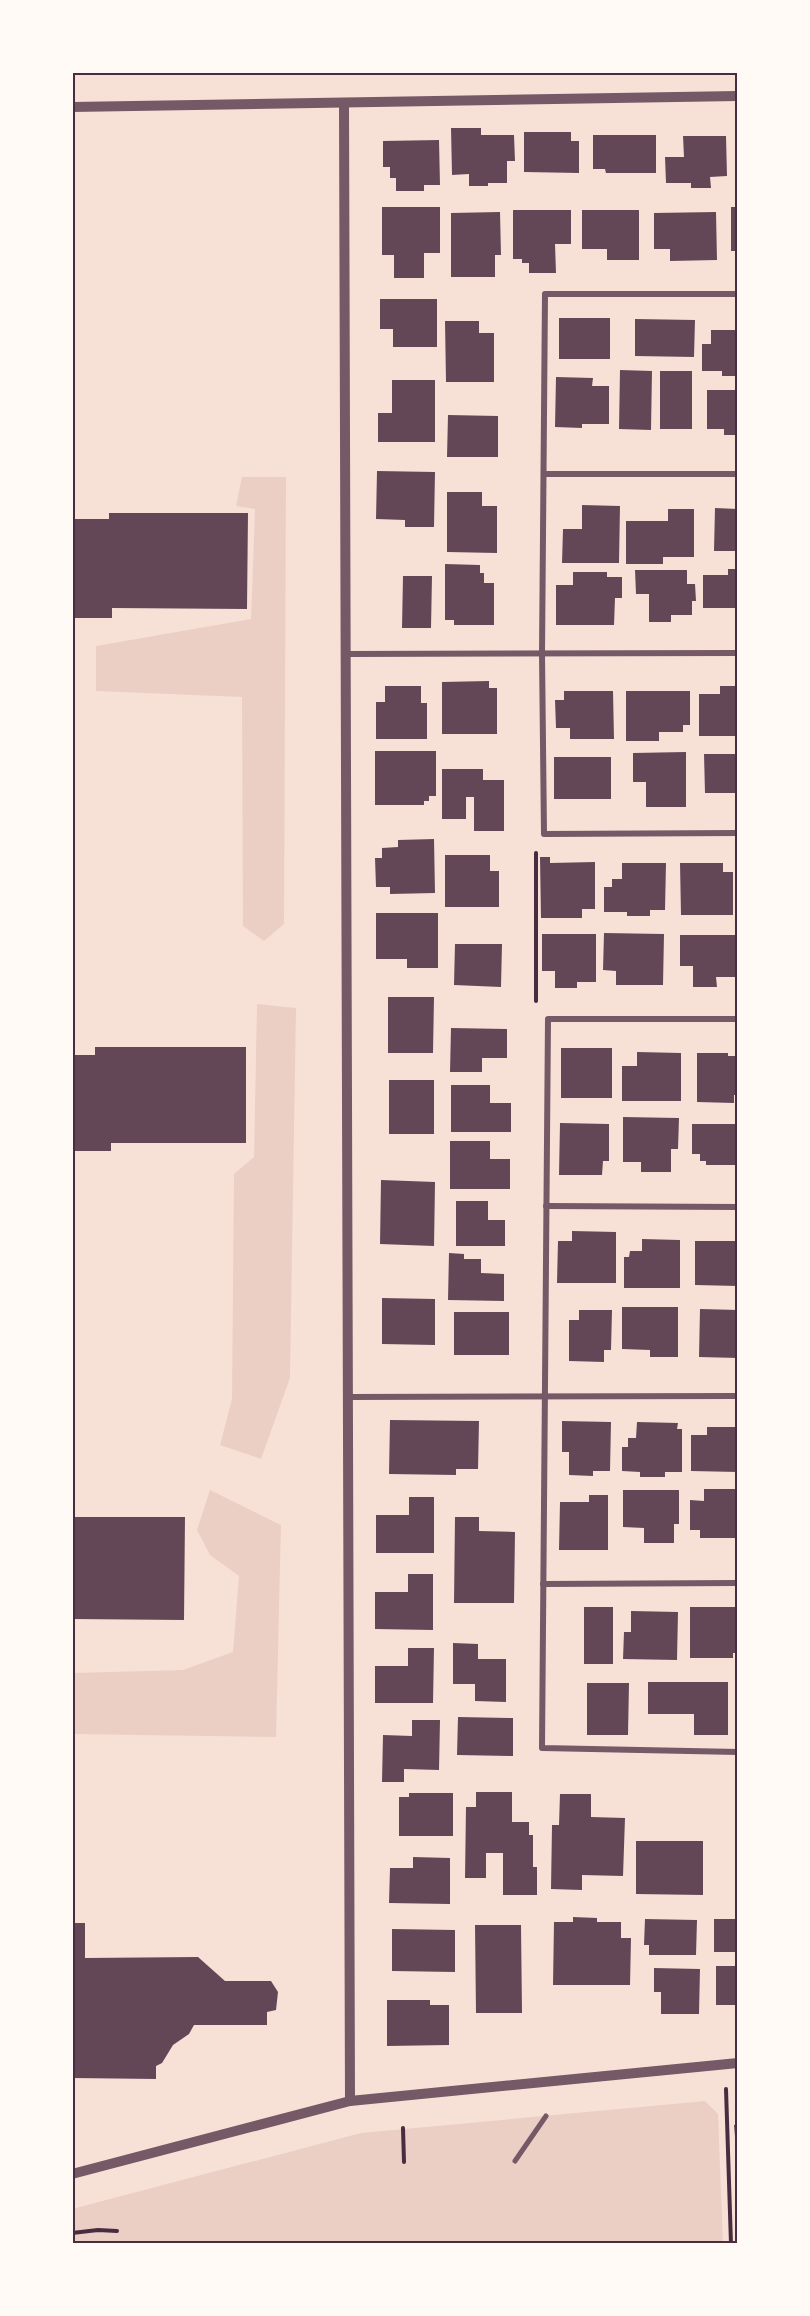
<svg xmlns="http://www.w3.org/2000/svg" width="810" height="2316" font-family="'Public Sans',sans-serif">
<style>
.green{fill:#ebcfc5}
.building{fill:#644757}
.lines{fill:none;stroke-linecap:round;stroke-linejoin:round}
.path{stroke:#4a2c40;stroke-width:4}
.pedestrian{stroke:#755966;stroke-width:5}
.minor{stroke:#755966;stroke-width:6}
.tertiary{stroke:#755966;stroke-width:10}
.neatline{fill:none;stroke:#4a2c40;stroke-width:2}
</style>
<rect width="100%" height="100%" fill="#f7e1d7"/>
<!-- green -->
<g class="green">
<path d="M242,477h44l-2,447 -20,17 -21,-15 -1,-229 -146,-6v-45l155,-27 4,-110 -19,-3z"/>
<path d="M257,1004l39,4 -6,370 -29,81 -41,-14 12,-46 2,-225 20,-17z"/>
<path d="M210,1490l71,35 -5,212 -204,-3v-61l111,-3 50,-18 6,-76 -29,-21 -13,-25z"/>
<path d="M705,2101l13,13 5,130h-651v-35l289,-76z"/>
</g>
<!-- building -->
<g class="building">
<path d="M451,128h30v7h33l1,26h-8v22h-19v3h-19v-12l-17,1z"/>
<path d="M524,132h47v9h8v32l-55,-1z"/>
<path d="M593,135h63v38h-50l-1,-4h-12z"/>
<path d="M683,136h43l1,40 -17,1 1,11h-20v-5h-25l-1,-26h19z"/>
<path d="M439,140l1,45h-16v6h-28v-13h-6v-11h-7v-26z"/>
<path d="M382,207h58v46h-16v25h-30v-23h-12z"/>
<rect x="731" y="207" width="7" height="44"/>
<path d="M513,210h58v34h-16l1,29h-27v-10h-7v-4h-9z"/>
<path d="M582,210h57v50h-32v-11h-25z"/>
<path d="M500,212l1,43h-6v22h-44v-64z"/>
<path d="M716,212l1,48 -47,1v-12h-16v-36z"/>
<path d="M380,299h57v48h-44v-18h-13z"/>
<rect x="559" y="318" width="51" height="41"/>
<path d="M635,319l60,1 -1,37 -59,-1z"/>
<path d="M445,321h34v12h15v49h-48z"/>
<path d="M711,330h27v46h-16v-5h-20v-27h9z"/>
<path d="M620,370l32,1 -1,59 -32,-1z"/>
<rect x="660" y="371" width="32" height="58"/>
<path d="M556,377l37,1 -1,8h17v38h-27v4l-27,-1z"/>
<path d="M392,380h43v62h-57v-29h14z"/>
<path d="M707,390h31v45h-14v-6h-17z"/>
<path d="M448,415l50,1v41h-51z"/>
<path d="M377,471l58,1 -1,55h-29v-7l-29,-1z"/>
<path d="M447,492h35v14h15v47l-50,-1z"/>
<path d="M582,505l38,1 -1,57h-57l1,-34h19z"/>
<path d="M715,508l23,1v42h-24z"/>
<path d="M668,509h26v48h-31v7h-37v-43h42z"/>
<path d="M109,513h139l-1,96 -135,-1v10h-40v-99h37z"/>
<path d="M445,564l35,1v8h4v10h10v42h-40v-5h-9z"/>
<path d="M728,569h10v39h-35v-33h25z"/>
<path d="M635,570h52v14h8l1,17h-4v14h-21v7h-22v-28h-13z"/>
<path d="M573,572h34v5h15v21h-7l-1,27h-58v-40h17z"/>
<path d="M403,576h29l-1,52h-29z"/>
<path d="M489,681v7h8v46h-55v-52z"/>
<path d="M385,686h36v17h6v36h-51v-37h9z"/>
<path d="M720,686h18v50h-39v-42h21z"/>
<path d="M564,691h49l1,48h-44v-11h-14l-1,-28h9z"/>
<path d="M626,691h64v34h-7v7h-24v9h-33z"/>
<path d="M375,751h61v45h-7v5h-5v4h-49z"/>
<path d="M686,752v55h-40v-25h-13v-29z"/>
<path d="M704,754h34v39h-33z"/>
<rect x="554" y="757" width="57" height="42"/>
<path d="M442,769h41v11h21v51h-30v-34h-8v22h-24z"/>
<path d="M434,839l1,54 -45,1v-7h-14l-1,-29h7v-10l16,-1v-7z"/>
<path d="M445,855h45v16h9v36h-54z"/>
<path d="M540,857h10v6l45,-1v47h-13v9h-41z"/>
<path d="M622,863h44l-1,47h-15v6h-23v-4h-23v-25h8v-8h10z"/>
<path d="M680,863h43v9h10v43h-52z"/>
<path d="M376,913h62v55h-31v-9h-31z"/>
<path d="M604,933l60,1 -1,51h-47v-14l-13,-1z"/>
<path d="M542,934h54v48h-19v6h-22v-17h-13z"/>
<path d="M680,935h58v42h-22l1,10h-24v-21h-13z"/>
<path d="M455,944h47l-1,43 -47,-2z"/>
<path d="M388,997h46l-1,56h-45z"/>
<path d="M451,1028l56,1v29h-25v14h-32z"/>
<path d="M95,1047h151v96h-135v8h-39v-96h23z"/>
<rect x="561" y="1048" width="51" height="50"/>
<path d="M637,1052l44,1v48h-59v-35h15z"/>
<path d="M697,1053h31v3h10v39h-4v8l-37,-1z"/>
<rect x="389" y="1080" width="45" height="54"/>
<path d="M451,1085h39v18h21v29h-60z"/>
<path d="M623,1117l56,1 -1,31h-7v23h-30v-10h-18z"/>
<path d="M560,1123l49,1v37h-6l-1,14h-43z"/>
<path d="M692,1124h46v41h-32v-4h-6v-7h-8z"/>
<path d="M450,1141h40v18h20v30h-60z"/>
<path d="M381,1180l54,2 -1,64 -54,-2z"/>
<path d="M456,1201h32v19h17v26h-49z"/>
<path d="M572,1231l44,1v51h-59l1,-42h14z"/>
<path d="M642,1239l38,1v48h-56v-31h5l1,-6h12z"/>
<path d="M695,1241h43v45l-43,-1z"/>
<path d="M449,1253l15,1v5h17v14l23,1v27l-56,-1z"/>
<path d="M382,1298l53,1v46l-53,-1z"/>
<path d="M622,1307h56v50h-28v-7l-28,-1z"/>
<path d="M700,1309l38,1v48l-39,-1z"/>
<path d="M579,1310h33l-1,40h-7v12l-35,-1v-41h10z"/>
<rect x="454" y="1312" width="55" height="43"/>
<path d="M390,1420l89,1 -1,48h-22v6l-67,-1z"/>
<path d="M562,1421l49,1 -1,49h-17v5l-24,-1v-23h-7z"/>
<path d="M637,1422l41,1 -1,6h5v43h-17v5h-25v-5l-18,-1v-24h6v-9h8z"/>
<path d="M707,1427h31v45l-47,-1v-36h16z"/>
<path d="M704,1489h34v49h-38v-8h-10v-30l14,1z"/>
<path d="M623,1490h56v34h-5v19h-30v-15l-21,-1z"/>
<path d="M589,1495h19v55h-49l1,-48h29z"/>
<path d="M409,1497h25v56h-58v-38h33z"/>
<path d="M72,1517h113l-1,103 -112,-1z"/>
<path d="M455,1517h24v14l36,1 -1,71h-60z"/>
<path d="M408,1574h25v56l-58,-1v-37h33z"/>
<rect x="584" y="1607" width="29" height="57"/>
<path d="M690,1607h48v46h-5v5h-43z"/>
<path d="M631,1611l47,1 -1,48 -54,-1 1,-27h7z"/>
<path d="M453,1643l25,1v15h28v43l-31,-1v-17h-22z"/>
<path d="M408,1648h26l-1,55h-58v-37h33z"/>
<path d="M648,1682h80v53h-34v-21h-46z"/>
<path d="M587,1683h42l-1,52h-41z"/>
<path d="M458,1717l55,1v38l-56,-1z"/>
<path d="M412,1720h28l-1,50 -35,-1v13h-22l1,-47 29,1z"/>
<path d="M476,1792h36v30h17v13h4v32h4v28h-34v-42h-17v25h-21l1,-71h10z"/>
<path d="M409,1793h44v43h-54v-39h10z"/>
<path d="M560,1794h31v23l34,1 -2,58 -41,-1v15l-31,-1 1,-64h7z"/>
<path d="M736,1810h2v37h-3z"/>
<path d="M636,1841h67v54l-67,-1z"/>
<path d="M413,1857l37,1v46l-61,-1 1,-35h23z"/>
<path d="M573,1917l24,1v4h24v16h10l-1,47h-77l1,-63h19z"/>
<path d="M645,1919l52,1 -1,35h-47v-10h-5z"/>
<rect x="714" y="1919" width="24" height="33"/>
<path d="M72,1923h13v35l113,-1 27,24h46l7,11 -2,18 -9,2v13h-73l-5,9 -16,11 -11,18 -6,3v13l-84,-1z"/>
<path d="M475,1925h46l1,88h-46z"/>
<path d="M392,1929l63,1v42l-63,-1z"/>
<rect x="716" y="1966" width="22" height="39"/>
<path d="M654,1968l46,1 -1,45h-38v-22h-7z"/>
<path d="M387,2000h43v5h19v40l-62,1z"/>
<path d="M738,2124v24h-2l-2,-23z"/>
</g>
<g class="lines">
<!-- path -->
<g class="path">
<path d="M536,1001v-148"/>
<path d="M726,2089l5,155"/>
<path d="M403,2128l1,34"/>
<path d="M72,2233l26,-3 19,1"/>
</g>
<!-- pedestrian -->
<path class="pedestrian" d="M515,2161l31,-45"/>
<!-- minor -->
<g class="minor">
<path d="M738,294h-193l-3,360 2,180 194,-1"/>
<path d="M544,474h194"/>
<path d="M346,654l392,-1"/>
<path d="M738,1019h-190l-6,729 196,4"/>
<path d="M546,1206l192,1"/>
<path d="M348,1397l390,-1"/>
<path d="M543,1584l195,-1"/>
</g>
<!-- tertiary -->
<g class="tertiary">
<path d="M344,103l6,1998"/>
<path d="M72,107l666,-11"/>
<path d="M72,2174l278,-73 388,-38"/>
</g>
</g>
<!-- border -->
<rect width="810" height="2316" fill="none" stroke="#fffaf5" stroke-width="147"/>
<rect x="74" y="74" width="662" height="2168" class="neatline"/>
</svg>
